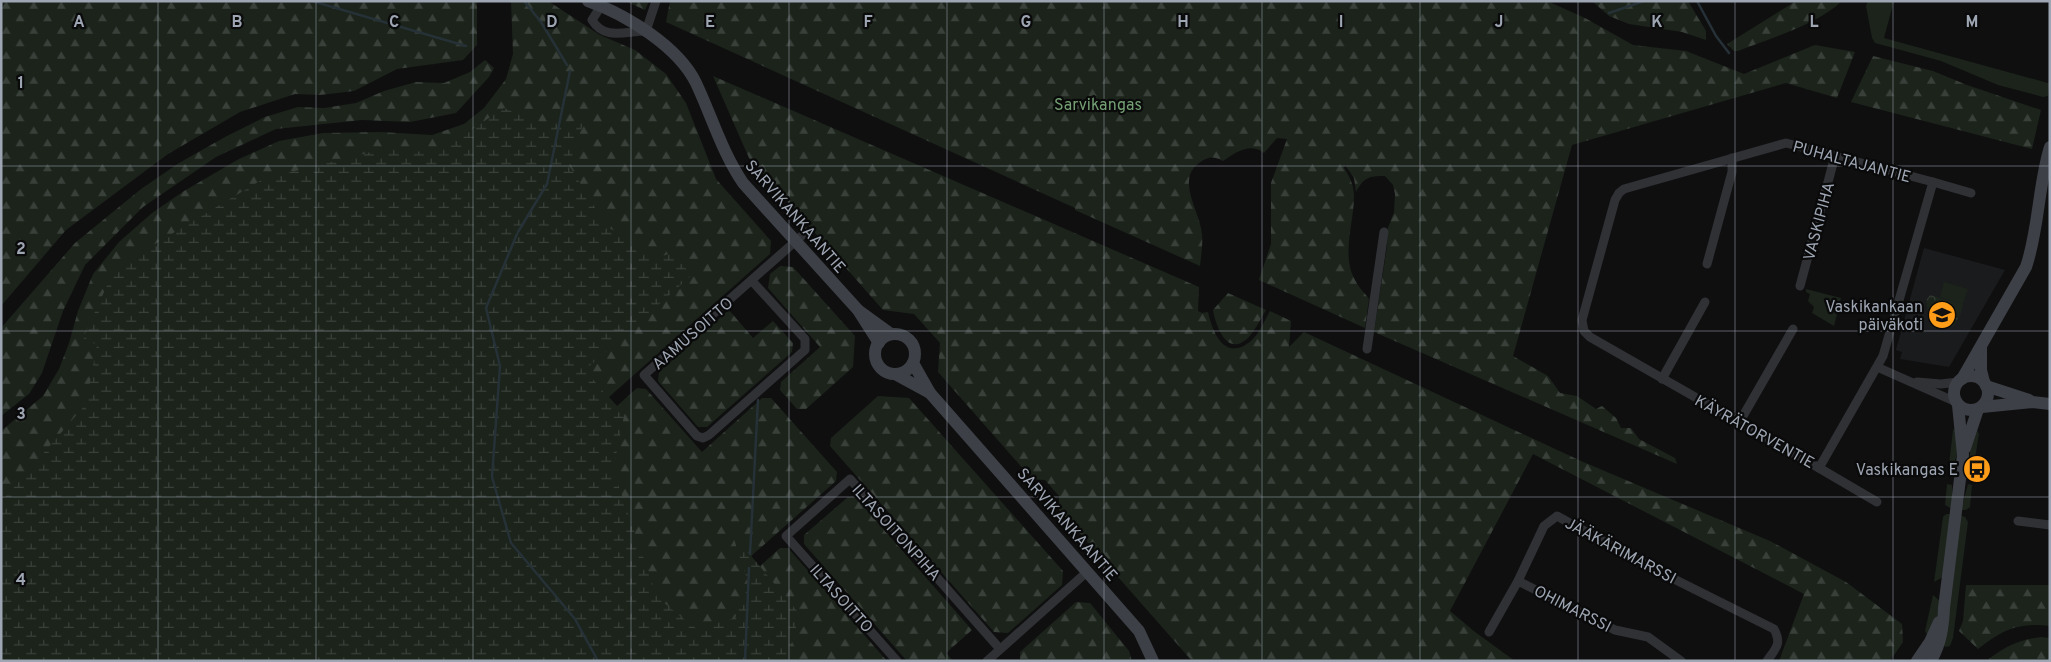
<svg xmlns="http://www.w3.org/2000/svg" width="2051" height="662" font-family="Overpass,sans-serif">
<style>
.built{fill:#1a1b1d}
.grass{fill:#1b231b}
.forest{fill:url(#forest-firs)}
.wetland{fill:url(#wetland-marsh)}
.park{fill:url(#park-crowns)}
.lines{fill:none;stroke-linecap:round;stroke-linejoin:round}
.stream{stroke:#263137;stroke-width:2.5}
.street{stroke:#2f3135;stroke-width:9}
.secondary{stroke:#3d4046;stroke-width:12}
.grid{fill:none;stroke:#9ea6b3;stroke-width:1;stroke-opacity:0.55}
.labels{text-anchor:middle;stroke-width:4.5;stroke-linejoin:round;paint-order:stroke}
.park-label{font-size:16px;fill:#74a073;stroke:#0a0a0b}
.street-label{font-size:16px;fill:#9ea6b3;stroke:#0a0a0b}
.poi-label{font-size:16px;fill:#9ea6b3;stroke:#0a0a0b;text-anchor:end}
.grid-label{font-size:16px;text-anchor:middle;font-weight:bold;fill:#9ea6b3;stroke:#0a0a0b;stroke-width:4.5;stroke-linejoin:round;paint-order:stroke}
</style>
<defs>
<pattern id="forest-firs" width="22" height="20" patternUnits="userSpaceOnUse" patternTransform="scale(1.25)"><rect width="22" height="20" fill="#1b231b"/><path d="M5 1l3.5 6h-7zM16 11l3.5 6h-7z" fill="#39403a"/></pattern>
<pattern id="wetland-marsh" width="20" height="14" patternUnits="userSpaceOnUse" patternTransform="scale(1.25)"><rect width="20" height="14" fill="#1b231b"/><path d="M1 5h8M5 5V1M11 12h8M15 12V8" fill="none" stroke="#39403a"/></pattern>
<pattern id="park-crowns" width="20" height="18" patternUnits="userSpaceOnUse" patternTransform="scale(1.25)"><rect width="20" height="18" fill="#1b231b"/><path d="M2 6a3 3 0 1 1 6 0M12 15a3 3 0 1 1 6 0" fill="none" stroke="#39403a"/></pattern>
</defs>
<rect width="100%" height="100%" fill="#0f0f10"/>
<!-- built -->
<path class="built" d="M1924,248l81,22 -56,97 -49,-8 2,-7 -6,-2z"/>
<!-- grass -->
<g class="grass">
<path d="M1868,1h26l-10,37 164,45 2,-4 -2,17 -5,1 -45,-12 -57,-24 -66,-18 -3,-5 -6,-32z"/>
<path d="M1944,282l24,7 -5,15 -23,-7z"/>
<path d="M1806,289l35,9 -7,28 -22,-13 2,-6 -6,-6 2,-7 -4,-2z"/>
<path d="M1956,428l2,22 -4,15 -5,-1 4,-34z"/>
<path d="M1977,430l2,4 -5,31h-4v-17z"/>
<path d="M1947,484l5,1v24l-7,-4z"/>
<path d="M1968,484l4,1 -2,22 -4,3h-5z"/>
<path d="M1946,514h4l-7,63 -9,5 9,-65z"/>
<path d="M1960,515l5,2 3,5 -15,116 -3,8 -4,1 -4,-2z"/>
<path d="M1933,595l7,6 -3,17 -8,20 -4,-7z"/>
</g>
<!-- forest -->
<g class="forest">
<path d="M1,1h476v44l-14,15 -66,9 -43,22 -34,4 -25,-1 -55,18 -72,42 -102,76 -65,76z"/>
<path d="M511,1h37l52,34 35,15 31,24 20,29 30,76 55,62 -1,13 -161,143 8,9 20,-18 9,1 56,63 60,-54h9l66,74 -1,9 -86,76 9,10 21,-19h8l99,113h-886v-230l42,-35 16,-27 10,-26 9,-32 15,-37 26,-32 33,-29 32,-22 55,-32 40,-18 44,-8 57,-1 52,3 32,-11 20,-16 22,-29 7,-25z"/>
<path d="M625,1h24l-4,9z"/>
<path d="M670,1h877l38,17 48,27 53,6 58,23 71,-29 40,7 -18,46 -51,-15 -214,62 -59,211 35,20 12,17 17,3 19,13 6,-3 14,12 5,10h10l8,11 36,19 2,6 -303,-132 13,-85 1,-19 6,-16 1,-18 -2,-9 -8,-9c-16,0 -21,1 -29,16l-2,-14 -9,-13 -1,3c6,9 10,18 10,28 0,27 -13,59 1,84 3,7 10,13 14,19l-4,29 -106,-48 12,-36v-61l16,-44 -10,-1 -13,15c-14,-11 -28,-1 -41,8 -8,-4 -12,-5 -21,0 -29,17 -1,51 0,74 1,10 -1,21 -2,31l-125,-56v-2l-409,-186z"/>
<path d="M1592,1h96l18,30v9l-24,-8 -53,-8 -20,-8z"/>
<path d="M1796,1h46c-25,24 -72,37 -104,50h-4l-7,-7z"/>
<path d="M1873,56l60,15 34,14 74,25 -9,39 -181,-47z"/>
<path d="M485,60l9,8 -5,9 -33,36 -46,9 -48,-2 -86,9 -60,28 -73,50 -58,58 -22,46 -21,62 -13,21 -28,22v-88l74,-85 66,-54 38,-26 46,-26 40,-20 33,-10 26,1 32,-5 28,-12 32,-9 28,1 26,-11z"/>
<path d="M713,76l486,211 -1,24 4,2 6,-1c5,22 17,50 43,29 8,-7 14,-21 19,-30l21,10 -2,26 15,-15 277,129 189,80 76,41 56,42 1,18 -13,19h-111l25,-67 -271,-140 -83,157 25,21 40,29h-323l-133,-151v-14l-14,-16 -13,-1 -94,-107 2,-29 -26,-29 -31,-4 -134,-152z"/>
<path d="M780,266l13,1 62,69 -2,31 -47,42h-9l-17,-19 1,-8 39,-35 -52,-59 2,-14z"/>
<path d="M1228,293l38,17c-5,8 -10,19 -17,27 -22,22 -33,-11 -36,-27z"/>
<path d="M729,310l24,28 20,-17 20,22 -1,9 -85,75h-9l-40,-46 1,-9z"/>
<path d="M878,396l31,2 154,173 -1,14 -54,48 -14,-1 -164,-186 1,-8z"/>
<path d="M848,497l8,1 116,132 -26,23 7,8h-46l-103,-117v-9z"/>
<path d="M1966,585h84v41c-32,-4 -48,4 -72,23l-19,-18 4,-10z"/>
<path d="M1076,602l14,1 39,48 3,10h-112v-9z"/>
<path d="M2041,637l9,1v23h-64c19,-14 31,-21 55,-24z"/>
</g>
<!-- wetland -->
<path class="wetland" d="M504,108l40,15 40,-2 -15,44 37,61 54,31 11,-4 21,22 -107,95 39,46 -11,54 44,127 39,32 39,-11 14,-33 -17,-52 66,79 -3,24 -12,25h-782v-159l85,-98 11,-59 -14,-7 32,-70 148,-89 120,-30 53,4z"/>
<!-- park -->
<path class="park" d="M1930,295l33,9 -2,9 -8,14 -25,-15 -2,-11z"/>
<g class="lines">
<!-- stream -->
<g class="stream">
<path d="M312,1l154,45"/>
<path d="M524,1l17,21 26,43"/>
<path d="M1697,1l19,35 13,17"/>
<path d="M1609,13l35,-12"/>
<path d="M518,232l29,-48 23,-113"/>
<path d="M517,234l-31,74 14,58 -8,111 19,66 64,76 23,42"/>
<path d="M750,554l8,-154"/>
<path d="M745,661l4,-93"/>
</g>
<!-- street -->
<g class="street">
<path d="M601,6l-9,14c13,21 33,11 54,11l10,-30"/>
<path d="M1786,143l147,39 -50,174 -64,112 -229,-131 -6,-6 -2,-11 33,-120 4,-7 5,-4z"/>
<path d="M1933,182l38,11"/>
<path d="M1707,264l25,-92v-14"/>
<path d="M752,281l53,58v11l-96,85 -6,3 -6,-2 -53,-61 162,-143"/>
<path d="M1800,286l35,-130"/>
<path d="M1367,349l17,-117"/>
<path d="M1877,367l79,35"/>
<path d="M1662,379l43,-77"/>
<path d="M1917,382l24,2 17,-2"/>
<path d="M1739,423l54,-94"/>
<path d="M1819,468l58,34"/>
<path d="M2018,521l32,4"/>
<path d="M1518,581l97,49 33,7 33,24"/>
<path d="M1489,632l29,-51 26,-55 13,-10 97,53 120,60c8,15 2,19 -7,32"/>
<path d="M897,661l-111,-125 64,-57 150,170"/>
<path d="M987,661l101,-90"/>
</g>
<!-- secondary -->
<g class="secondary">
<path d="M588,1c37,13 90,45 108,82 16,34 26,69 47,100l115,127"/>
<circle cx="895" cy="354" r="20"/>
<path d="M879,343l-21,-33 33,24"/>
<path d="M1981,347v23l3,12"/>
<path d="M895,374l35,19 -17,-30"/>
<circle cx="1971" cy="393" r="17"/>
<path d="M1962,379l64,-112c13,-38 12,-81 24,-120"/>
<path d="M1986,386l43,14"/>
<path d="M930,393l209,238 14,30"/>
<path d="M1982,407l50,-5 18,2"/>
<path d="M1965,448l13,-39"/>
<path d="M1917,661l13,-19 9,-20"/>
<path d="M1931,661c10,-18 12,-33 13,-53l19,-153 -5,-50"/>
</g>
</g>
<!-- grid -->
<path class="grid" d="M158,1v660M316,1v660M473,1v660M631,1v660M789,1v660M947,1v660M1104,1v660M1262,1v660M1420,1v660M1578,1v660M1735,1v660M1893,1v660M1,166h2049M1,331h2049M1,497h2049"/>
<!-- icons -->
<defs>
<g id="school-disc" transform="scale(1.4375)"><circle r="9.5" fill="#ff9c18" stroke="#0a0a0b"/><path d="M0-5L7-2L0 1L-7-2ZM-4 1L0 2.5L4 1V4Q0 6-4 4Z" fill="#111"/></g>
<g id="bus-disc" transform="scale(1.4375)"><circle r="9.5" fill="#ff9c18" stroke="#0a0a0b"/><path d="M-5-6H5V4H4V6H2V4H-2V6H-4V4H-5ZM-3.5-4V0h7V-4ZM-3.5 1.2v1.5H-2V1.2ZM2 1.2v1.5H3.5V1.2Z" fill="#111"/></g>
</defs>
<g fill-rule="evenodd">
<use href="#school-disc" x="1942" y="315"/>
<use href="#bus-disc" x="1977" y="469"/>
</g>
<g class="labels">
<!-- park labels -->
<g class="park-label">
<text x="1098" y="110">Sarvikangas</text>
</g>
<!-- street labels -->
<g class="street-label">
<text transform="translate(1852 161) rotate(15)" y="6">PUHALTAJANTIE</text>
<text transform="translate(796 216) rotate(49)" y="6">SARVIKANKAANTIE</text>
<text transform="translate(1818 221) rotate(-75)" y="6">VASKIPIHA</text>
<text transform="translate(692 333) rotate(-41)" y="6">AAMUSOITTO</text>
<text transform="translate(1755 431) rotate(29)" y="6">KÄYRÄTORVENTIE</text>
<text transform="translate(1068 524) rotate(49)" y="6">SARVIKANKAANTIE</text>
<text transform="translate(897 532) rotate(48)" y="6">ILTASOITONPIHA</text>
<text transform="translate(1621 550) rotate(28)" y="6">JÄÄKÄRIMARSSI</text>
<text transform="translate(842 598) rotate(48)" y="6">ILTASOITTO</text>
<text transform="translate(1573 608) rotate(27)" y="6">OHIMARSSI</text>
</g>
<!-- poi labels -->
<g class="poi-label">
<text x="1923" y="312">Vaskikankaan<tspan x="1923" dy="18">päiväkoti</tspan></text>
<text x="1958" y="475">Vaskikangas E</text>
</g>
</g>
<g class="grid-label">
<text x="79" y="27">A</text>
<text x="237" y="27">B</text>
<text x="394" y="27">C</text>
<text x="552" y="27">D</text>
<text x="710" y="27">E</text>
<text x="868" y="27">F</text>
<text x="1026" y="27">G</text>
<text x="1183" y="27">H</text>
<text x="1341" y="27">I</text>
<text x="1499" y="27">J</text>
<text x="1657" y="27">K</text>
<text x="1814" y="27">L</text>
<text x="1972" y="27">M</text>
<text x="21" y="88">1</text>
<text x="21" y="254">2</text>
<text x="21" y="419">3</text>
<text x="21" y="585">4</text>
</g>
<!-- border -->
<rect width="2051" height="662" fill="none" stroke="#9ea6b3" stroke-width="5"/>
</svg>
